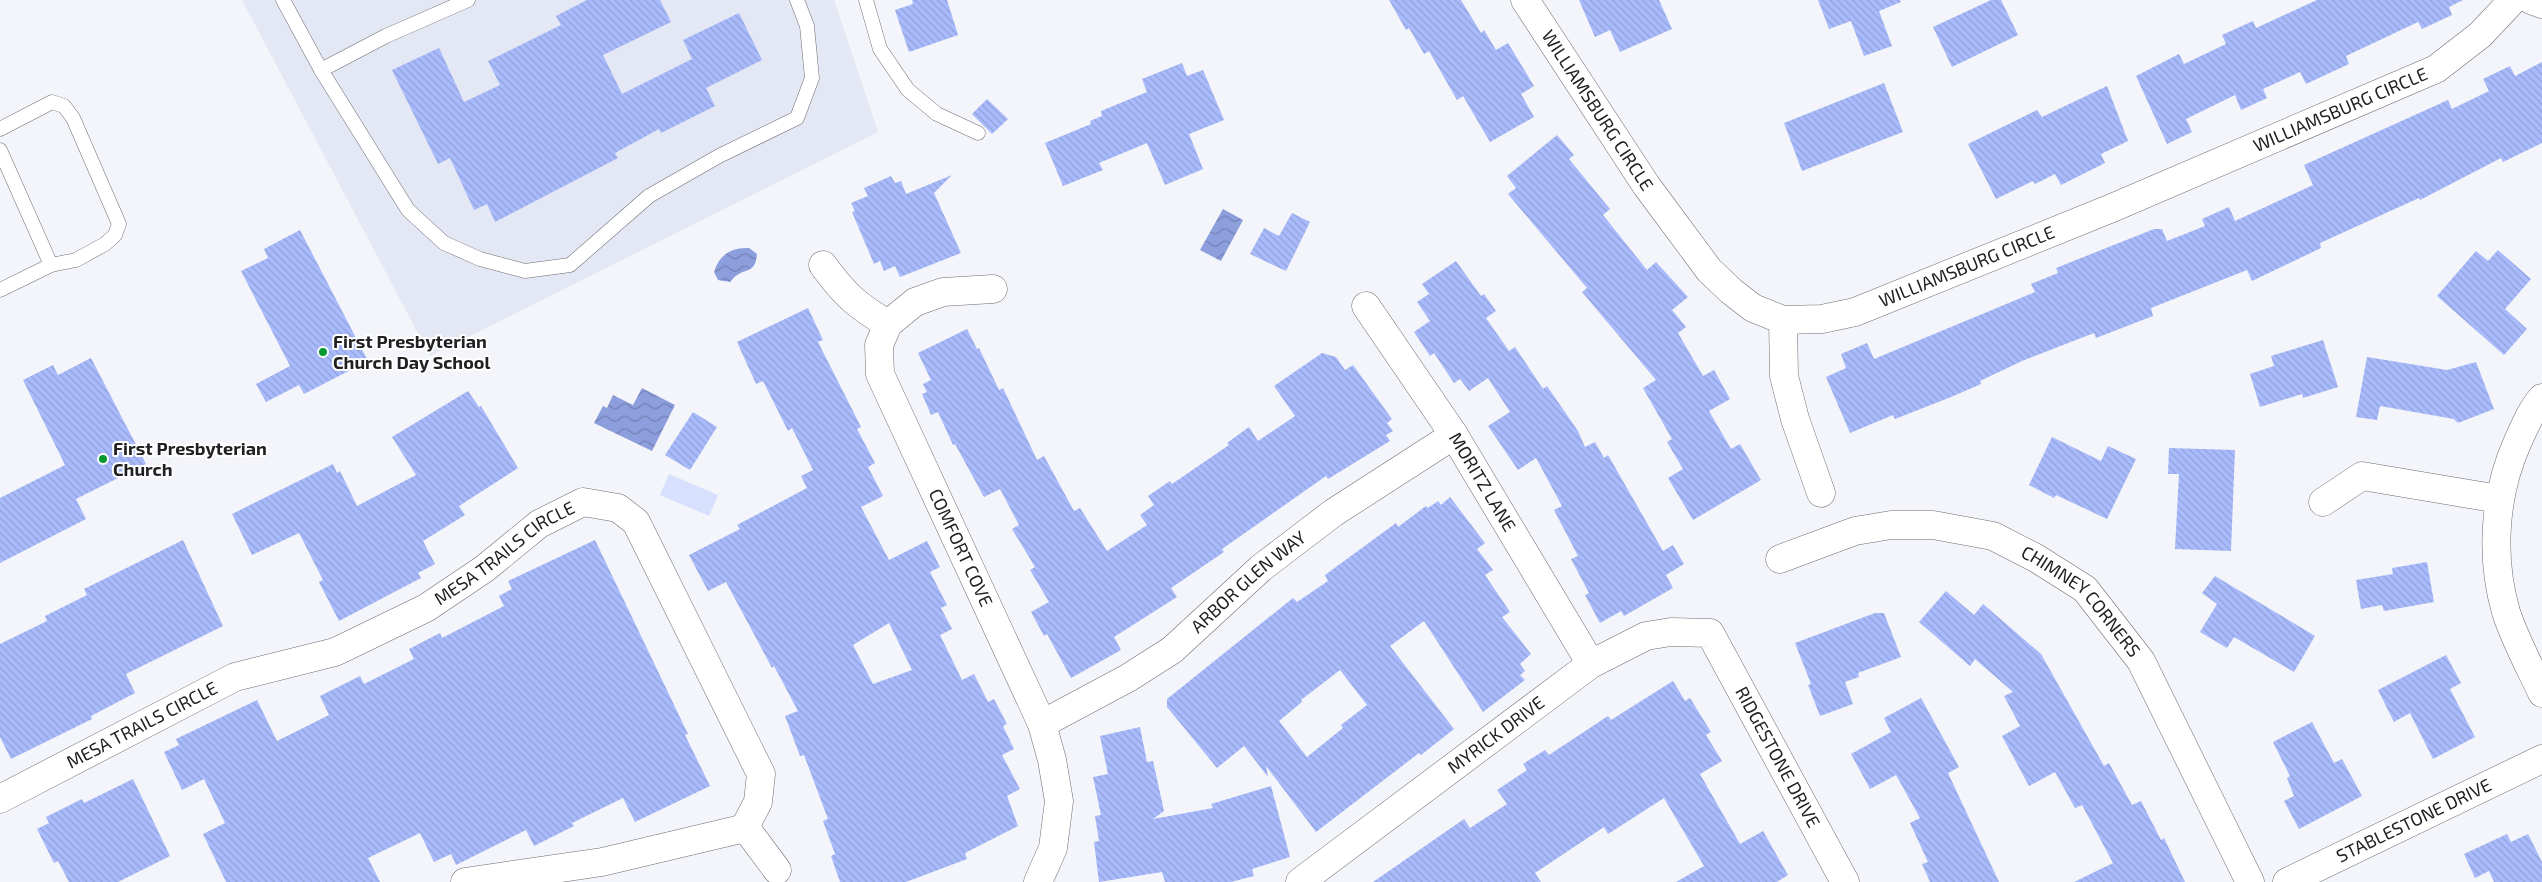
<svg xmlns="http://www.w3.org/2000/svg" width="2542" height="882" font-family="'Exo 2',sans-serif">
<style>
.built{fill:#e4e7f4}
.green{fill:#d7e0fc}
.water{fill:url(#water-waves)}
.building{fill:url(#building-back-hatch);fill-rule:evenodd}
.lines{fill:none;stroke-linecap:round;stroke-linejoin:round}
.lane-casing{stroke:#6c6d72;stroke-width:15}
.street-casing{stroke:#6c6d72;stroke-width:29}
.lane{stroke:#fff;stroke-width:14}
.street{stroke:#fff;stroke-width:28}
.poi-dot{fill:#059932;stroke:#fff;stroke-width:2}
.labels{text-anchor:middle;stroke-width:4;stroke-linejoin:round;paint-order:stroke}
.street-label{font-size:18px;fill:#212123;stroke:#fff}
.poi-label{font-size:18px;font-weight:bold;fill:#212123;stroke:#fff;text-anchor:start}
</style>
<defs>
<pattern id="water-waves" width="16" height="10" patternUnits="userSpaceOnUse" patternTransform="scale(1.25)"><rect width="16" height="10" fill="#8d9edd"/><path d="M0 5q4-4 8 0t8 0" fill="none" stroke="#7380b3"/></pattern>
<pattern id="building-back-hatch" width="6" height="6" patternUnits="userSpaceOnUse" patternTransform="scale(1.25)"><rect width="6" height="6" fill="#a9bbfc"/><path d="M-1 5l2 2M0 0l6 6M5-1l2 2" fill="none" stroke="#91a0d8"/></pattern>
</defs>
<rect width="100%" height="100%" fill="#f3f5fa"/>
<!-- built -->
<path class="built" d="M242,0h592l44,132 -448,224z"/>
<!-- green -->
<path class="green" d="M669,474l49,21 -9,21 -49,-21z"/>
<!-- water -->
<g class="water">
<path d="M1223,209l20,11 -22,41 -21,-11z"/>
<path d="M749,248l8,6c-2,23 -14,11 -27,28l-12,-2 -4,-8c5,-17 17,-25 35,-24z"/>
<path d="M642,388l33,17 -23,46 -58,-28 9,-17 4,2 6,-13 20,10z"/>
</g>
<!-- building -->
<g class="building">
<path d="M587,0h73l11,22 -68,33 19,39 70,-35 -9,-19 56,-27 23,47 -56,28 9,18 -54,27 -2,-4 -44,24 3,5 -123,64 -8,-18 -13,6 -24,-52 -12,6 -46,-94 47,-22 25,54 36,-17 -12,-24 73,-36 -5,-9z"/>
<path d="M912,0h35l11,35 -49,17 -14,-42 18,-6z"/>
<path d="M1389,0h72l20,33 3,-3 12,20 12,-7 26,43 -13,8 13,23 -44,25 -27,-46 -6,4 -28,-49 -5,3 -15,-26 -3,2z"/>
<path d="M1579,0h80l13,29 -52,23 -10,-22 -15,7z"/>
<path d="M1818,0h82l1,2 -22,9 13,35 -28,10 -13,-35 -22,8z"/>
<path d="M1991,0h10l17,35 -66,32 -19,-40z"/>
<path d="M2317,0h146l-14,7 3,8 -30,14 -4,-7 -72,34 3,8 -43,20 -6,-12 -37,17 4,9 -26,12 -6,-15 -49,24 6,13 -25,12 -31,-68 43,-22 5,10 42,-20 -4,-9 31,-14 3,7z"/>
<path d="M2542,62v81l-39,19 -2,-4 -81,42 -1,-2 -99,45 1,5 -69,33 -5,-11 -96,38 2,8 -57,22 -2,-5 -72,28 -42,20 1,3 -30,13 -56,22 -2,-4 -43,18 -24,-56 20,-9 -5,-14 26,-11 7,16 161,-67 -4,-8 27,-11 -2,-5 98,-39h8l5,12 38,-15 -3,-7 27,-12 6,14 78,-36 -9,-20 144,-65 4,9 37,-18 -6,-12 27,-13 5,10z"/>
<path d="M1182,63l5,13 16,-6 21,50 -35,14 14,35 -38,16 -18,-42 -48,20 4,7 -40,16 -18,-43 46,-19 -1,-3 12,-5 -1,-5 46,-19 -5,-13z"/>
<path d="M1884,83l19,49 -101,39 -18,-48z"/>
<path d="M2107,86l21,55 -27,13 4,9 -44,22 -6,-11 -20,10 -2,-3 -37,18 -28,-55 69,-34 5,7z"/>
<path d="M987,99l21,20 -16,15 -20,-20z"/>
<path d="M1557,135l17,20 -5,4 41,50 -7,6 44,55 9,-8 32,35 -16,13 14,17 -8,6 25,43 11,-6 16,29 -21,12 22,38 9,-5 21,36 -68,40 -25,-42 15,-9 -16,-27 5,-3 -29,-51 13,-8 -74,-88 5,-4 -79,-94 8,-6 -9,-12z"/>
<path d="M952,175l-18,18 27,60 -61,24 -5,-11 -11,5 -4,-10 -6,3 -22,-52 3,-1 -4,-8 17,-7 -4,-8 27,-12 4,7 6,-2 5,13z"/>
<path d="M1292,213l18,9 -24,49 -36,-17 14,-26 15,8z"/>
<path d="M300,230l68,131 -64,33 -5,-9 -33,17 -10,-18 34,-18 -49,-95 27,-13 -4,-9z"/>
<path d="M2498,250l33,29 -26,30 22,20 -23,26 -67,-59 39,-45 12,10z"/>
<path d="M1456,261l25,35 3,-2 12,17 -10,7 23,33 6,-4 28,42 4,-3 31,45 7,16 10,-5 9,16 4,-3 55,96 10,-6 11,19 -18,11 7,13 -49,28 -3,-5 -21,12 -15,-28 4,-2 -18,-34 7,-3 -24,-46 8,-4 -26,-48 -18,12 -30,-44 22,-14 -22,-34 -19,13 -9,-12 -6,4 -20,-30 -4,3 -16,-24 16,-11 -13,-19 12,-8 -7,-10z"/>
<path d="M808,308l15,32 -5,2 43,85 -4,2 18,34 -7,4 15,29 -22,11 28,53 38,-19 13,26 -10,5 17,33 -6,3 11,21 -12,6 22,45 12,-6 14,28 6,-3 13,25 -4,2 11,23 -12,6 18,34 -13,7 11,30 -53,27 2,6 -61,23h-66l-9,-26 4,-2 -12,-33 5,-2 -24,-64 -4,1 -15,-40 13,-5 -24,-45 -2,2 -46,-86 -18,9 -19,-36 51,-26 -3,-4 70,-37 -6,-12 12,-6 -21,-42 -4,3 -25,-50 -7,3 -19,-42zM889,623l23,47 -39,14 -20,-39z"/>
<path d="M967,329l10,20 2,-1 20,42 4,-2 34,72 7,-4 30,55 6,-3 27,43 40,-26 -7,-10 14,-10 -6,-9 22,-15 2,3 57,-39 -2,-2 22,-16 9,14 37,-25 -21,-30 48,-33 14,4 9,13 8,-5 39,54 -5,4 6,8 -7,4 4,6 -62,38 -2,-3 -104,73 2,3 -53,36 6,9 -63,40 7,13 -50,28 -24,-44 -3,2 -13,-24 18,-10 -19,-32 5,-3 -23,-38 7,-4 -19,-36 -16,8 -29,-53 -2,1 -15,-33 -7,3 -9,-21 5,-2 -4,-8 8,-4 -13,-27z"/>
<path d="M2323,340l15,47 -35,11 -1,-4 -42,13 -10,-33 24,-8 -3,-10z"/>
<path d="M2367,357l80,13 29,-8 18,47 -36,14 -4,-4 -74,-13 -3,14 -21,-3z"/>
<path d="M91,358l55,106 -70,35 10,20 -86,44v-65l65,-33 -42,-85 30,-15 5,10z"/>
<path d="M468,391l11,16 2,-1 37,62 -59,38 6,9 -42,26 12,23 -17,9 3,5 -82,43 -20,-39 4,-2 -24,-47 -47,22 -20,-41 101,-50 4,9 3,-2 17,35 59,-31 -24,-38z"/>
<path d="M693,412l24,15 -27,43 -25,-15z"/>
<path d="M2052,437l49,24 7,-15 28,13 -29,60 -51,-24 -2,3 -25,-13z"/>
<path d="M2169,448l66,2 -4,101 -56,-2 4,-75h-11z"/>
<path d="M1450,497l35,46 -8,6 16,21 -8,5 25,37 -8,5 29,37 -11,10 5,7 -5,4 5,5 -42,32 -59,-91 -34,25 64,83 -33,26 -2,-2 -103,79 -50,-66 2,11 -24,-31 -27,22 -50,-61v-8l126,-101 4,4 31,-21 -3,-6 71,-52 2,4 28,-21 2,2 10,-7 3,4zM1340,670l27,35 -26,20 2,3 -36,29 -28,-36 23,-19 -1,-2z"/>
<path d="M183,540l40,86 -97,48 9,19 -44,23 1,3 -81,40 -11,-22v-93l47,-23 -2,-5 42,-21 -3,-6z"/>
<path d="M595,540l93,194 -3,1 25,51 -75,36 -12,-24 -51,25 2,3 -40,20 -8,-16 -70,35 -5,-11 -17,8 -14,-29 -52,25 12,24h-154l-23,-48 22,-11 -21,-44 -22,11 -18,-38 15,-7 -3,-6 81,-39 20,41 52,-26 -9,-19 40,-20 4,8 50,-25 -5,-10 31,-16 2,5 62,-32 -5,-10 13,-7 -4,-8z"/>
<path d="M2427,562l7,40 -50,9 -2,-6 -21,4 -5,-29 37,-6 -1,-6z"/>
<path d="M2215,576l100,60 -21,36 -60,-35 -7,11 -27,-16 17,-28 -15,-11z"/>
<path d="M1946,591l28,24 9,-11 58,50 63,112 5,-3 23,42 9,-4 20,39 3,-2 21,44h-111l39,-19 -31,-58 -7,3 -20,-36 -26,14 -27,-50 18,-10 -16,-30 9,-4 -38,-33 -5,7 -51,-44z"/>
<path d="M1875,613h9l17,44 -43,16 1,4 -14,5 8,22 -33,12 -12,-31 3,-1 -16,-41z"/>
<path d="M2446,655l15,28 -11,6 25,48 -42,22 -23,-46 -16,9 -16,-32z"/>
<path d="M1673,681l12,20 5,-3 21,34 -5,3 16,26 -22,13 40,70 23,-13 25,44 -11,7h-101l28,-16 -40,-68 -56,36 -4,-7 -69,46 6,9h-168l91,-63 6,9 37,-24 -10,-14 30,-20 -4,-6 22,-14 4,5 59,-39 3,4z"/>
<path d="M1921,698l38,69 -11,6 51,109h-69l-8,-18 6,-2 -18,-39 10,-5 -24,-43 -26,14 -19,-35 40,-22 -7,-14z"/>
<path d="M2312,722l22,41 8,-4 20,37 -63,33 -15,-28 10,-5 -7,-18 3,-2 -17,-34z"/>
<path d="M1140,727l7,35 6,-1 11,50 -11,8 60,-11 -2,-4 60,-18 19,71 -38,12 2,7 -23,6h-66l-3,-10 -63,10 -5,-40 5,-1 -4,-25 6,-1 -8,-38 15,-3 -8,-38z"/>
<path d="M133,779l37,77 -52,26h-49l-11,-21 -4,2 -17,-34 12,-6 -3,-6 36,-18 2,4z"/>
<path d="M2507,834l4,8 17,-8 14,28v20h-48l-5,-11 -14,7 -11,-24z"/>
</g>
<g class="lines">
<!-- lane casing -->
<g class="lane-casing">
<g id="lane">
<path d="M283,0l38,70 65,-34 82,-36"/>
<path d="M866,0l14,49 28,41 29,24 41,19"/>
<path d="M321,70l87,140 36,33 36,16 45,12 45,-6 79,-69 70,-40 78,-38 15,-40 -5,-52 -10,-26"/>
<path d="M0,129l52,-27 12,4 9,12 46,106 -4,11 -10,9 -29,16 -25,5 -51,25"/>
<path d="M0,150l51,115"/>
</g>
</g>
<!-- street casing -->
<g class="street-casing">
<g id="street">
<path id="s1" d="M1525,0l121,185 63,85 22,21 22,17 30,12 39,-1 33,-7 257,-104 324,-139 44,-34 33,-35"/>
<path d="M2531,0l11,4"/>
<path d="M823,265c21,29 34,41 65,59"/>
<path id="s2" d="M993,289l-50,3 -28,10 -27,22 -9,21 1,29 162,350 10,36 7,41 -6,47 -15,34"/>
<path id="s3" d="M1366,306l88,129 137,229"/>
<path d="M1783,320l1,56 11,43 26,74"/>
<path d="M2542,398c-11,12 -17,28 -24,43 -24,53 -28,116 -12,171 9,28 24,55 36,81"/>
<path d="M2323,502l39,-26 137,23"/>
<path id="s4" d="M1780,559l75,-28 36,-6h42l60,11 43,22 49,31 56,72 109,221"/>
<path id="s5" d="M1042,724l86,-46 44,-28 89,-82 72,-55 121,-78"/>
<path id="s6" d="M0,799l235,-122 100,-25 91,-44 58,-39 55,-45 44,-22 35,6 18,14 125,252 -3,28 -13,25 -8,3 -135,32 -137,20"/>
<path d="M745,827l32,43"/>
<path id="s7" d="M1300,882l291,-218 55,-28 25,-4 39,1 135,249"/>
<path id="s8" d="M2287,882l255,-123"/>
</g>
</g>
<!-- lane -->
<use href="#lane" class="lane"/>
<!-- street -->
<use href="#street" class="street"/>
</g>
<!-- markers -->
<g class="poi-dot">
<circle cx="323" cy="352" r="5"/>
<circle cx="103" cy="459" r="5"/>
</g>
<g class="labels">
<!-- street labels -->
<g class="street-label">
<text dy="6" stroke="none"><textPath href="#s1" startOffset="132">WILLIAMSBURG CIRCLE</textPath></text>
<text dy="6" stroke="none"><textPath href="#s1" startOffset="1016">WILLIAMSBURG CIRCLE</textPath></text>
<text dy="6" stroke="none"><textPath href="#s1" startOffset="611">WILLIAMSBURG CIRCLE</textPath></text>
<text dy="6" stroke="none"><textPath href="#s3" startOffset="211">MORITZ LANE</textPath></text>
<text dy="6" stroke="none"><textPath href="#s2" startOffset="358">COMFORT COVE</textPath></text>
<text dy="6" stroke="none"><textPath href="#s6" startOffset="565">MESA TRAILS CIRCLE</textPath></text>
<text dy="6" stroke="none"><textPath href="#s5" startOffset="252">ARBOR GLEN WAY</textPath></text>
<text dy="6" stroke="none"><textPath href="#s4" startOffset="331">CHIMNEY CORNERS</textPath></text>
<text dy="6" stroke="none"><textPath href="#s6" startOffset="160">MESA TRAILS CIRCLE</textPath></text>
<text dy="6" stroke="none"><textPath href="#s7" startOffset="245">MYRICK DRIVE</textPath></text>
<text dy="6" stroke="none"><textPath href="#s7" startOffset="631">RIDGESTONE DRIVE</textPath></text>
<text dy="6" stroke="none"><textPath href="#s8" startOffset="141">STABLESTONE DRIVE</textPath></text>
</g>
<!-- poi labels -->
<g class="poi-label">
<text x="333" y="348">First Presbyterian<tspan x="333" dy="21">Church Day School</tspan></text>
<text x="113" y="455">First Presbyterian<tspan x="113" dy="21">Church</tspan></text>
</g>
</g>
</svg>
